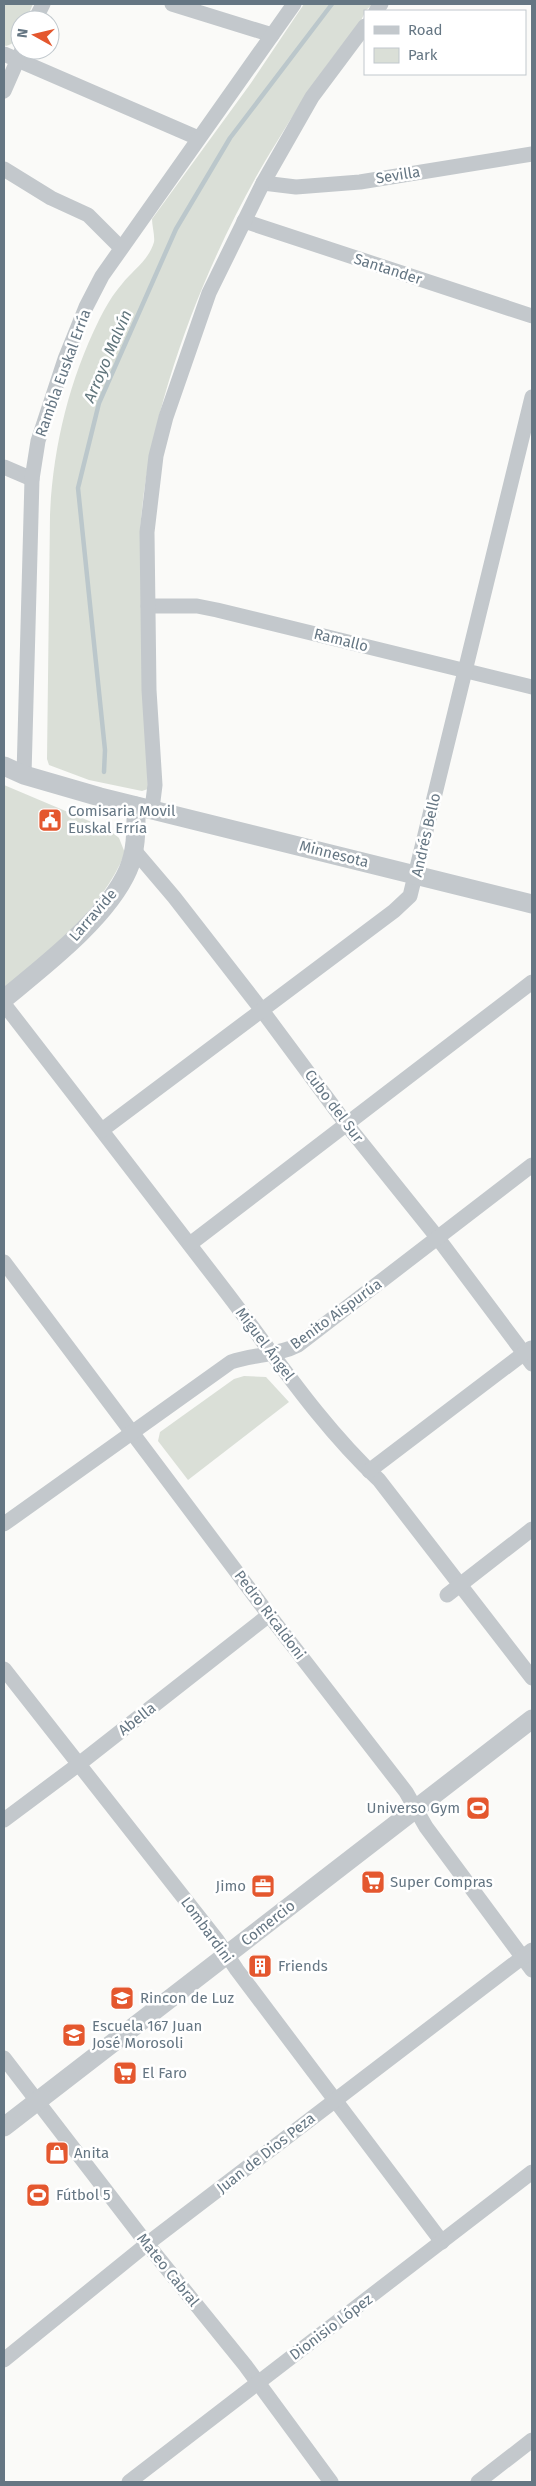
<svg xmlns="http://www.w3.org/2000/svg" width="536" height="2486" font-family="'Fira Sans',sans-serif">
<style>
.green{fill:#dadfd7}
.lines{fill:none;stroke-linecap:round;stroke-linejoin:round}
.stream{stroke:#bbc7cb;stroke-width:4.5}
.minor{stroke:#c3c8cc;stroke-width:15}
.tertiary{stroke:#c3c8cc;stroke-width:19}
.labels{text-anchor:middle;stroke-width:5;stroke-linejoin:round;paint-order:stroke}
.street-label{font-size:15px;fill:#657683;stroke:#fff}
.poi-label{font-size:15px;fill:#657683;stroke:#fff;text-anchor:start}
.water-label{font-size:16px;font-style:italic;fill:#60757c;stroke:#fff}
</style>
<rect width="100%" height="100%" fill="#fafaf8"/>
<!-- green -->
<g class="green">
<path d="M4,4h29l-7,16h-6c0,13 0,22 -14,26l-2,-1z"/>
<path d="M304,4h69l-8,7c-3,13 -26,38 -35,50 -18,25 -36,52 -52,79 -68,108 -131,266 -138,394l8,255 -6,2 -53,-11 -40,-15 -2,-6 3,-244c3,-68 19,-134 49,-195 6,-12 14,-26 23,-36 10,-13 27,-24 32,-42 1,-6 -2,-16 -2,-23l99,-136z"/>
<path d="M4,785l97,41 2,-2 16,14 6,15c-23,57 -75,97 -121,135z"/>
<path d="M244,1376l22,1 23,25 -101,78 -30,-39 2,-9 74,-53z"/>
</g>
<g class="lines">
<!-- stream -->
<path class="stream" d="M104,772l1,-22 -27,-262 21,-85 77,-174 54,-91 102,-134"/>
<!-- minor -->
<g class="minor">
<path d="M172,4l100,31"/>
<path d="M376,11l5,-7"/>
<path d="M35,20l8,-16"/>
<path d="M4,54l194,84"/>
<path d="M4,91l18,-41"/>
<path d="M4,169l47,29 37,17 32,32"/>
<path d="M263,183l33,4 64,-5 172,-28"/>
<path d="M244,221l288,95"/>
<path d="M4,467l28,12"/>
<path d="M148,606h49l20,4 315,77"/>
<path d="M24,775l8,-296 6,-38 27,-82 21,-52 16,-31 192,-272"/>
<path d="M152,809l3,-24 -6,-95 -2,-158 9,-76 10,-39 43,-124 54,-110 49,-86 53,-71"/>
<path d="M134,850l40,47 87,112 86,116 90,112 95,127"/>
<path d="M4,1004c74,96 149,192 222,288 49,64 94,133 153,188l153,198"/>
<path d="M102,1130l292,-219 16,-15 122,-499"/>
<path d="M190,1244l342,-262"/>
<path d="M4,1262l265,353 137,177 20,35 106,143"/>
<path d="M369,1471l162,-123"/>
<path d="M4,1524l227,-162c22,-8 46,-6 67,-17l234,-180"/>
<path d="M447,1595l85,-66"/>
<path d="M4,1669l213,271 20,30 205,272"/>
<path d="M4,1820l75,-56 190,-149"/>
<path d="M4,2058l143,186 98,121 86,117"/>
<path d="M4,2360l143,-116 385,-294"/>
<path d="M129,2482l403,-310"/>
<path d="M478,2482l54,-42"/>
</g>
<!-- tertiary -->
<g class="tertiary">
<path d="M4,766l20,9 76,22 432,107"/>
<path d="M4,999c40,-33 103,-81 124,-129 9,-20 8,-43 8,-64"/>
<path d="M4,2127l528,-408"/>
</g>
</g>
<!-- icons -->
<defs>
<g id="civic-square" transform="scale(1.25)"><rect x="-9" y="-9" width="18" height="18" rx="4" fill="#e4572e" stroke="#fff"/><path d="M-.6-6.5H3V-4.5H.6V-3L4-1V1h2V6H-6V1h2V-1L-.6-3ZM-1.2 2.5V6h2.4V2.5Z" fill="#fff"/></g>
<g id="stadium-square" transform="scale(1.25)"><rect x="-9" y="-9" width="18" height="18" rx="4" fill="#e4572e" stroke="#fff"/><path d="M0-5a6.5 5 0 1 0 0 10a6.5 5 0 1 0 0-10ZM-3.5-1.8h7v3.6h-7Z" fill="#fff"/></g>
<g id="supermarket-square" transform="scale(1.25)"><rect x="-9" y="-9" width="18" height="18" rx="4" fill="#e4572e" stroke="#fff"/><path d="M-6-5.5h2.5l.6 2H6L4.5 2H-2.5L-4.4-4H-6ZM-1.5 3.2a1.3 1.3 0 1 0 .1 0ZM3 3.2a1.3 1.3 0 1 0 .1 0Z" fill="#fff"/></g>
<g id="office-square" transform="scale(1.25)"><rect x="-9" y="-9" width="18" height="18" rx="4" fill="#e4572e" stroke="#fff"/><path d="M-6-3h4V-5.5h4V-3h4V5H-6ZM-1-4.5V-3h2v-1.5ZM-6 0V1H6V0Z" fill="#fff"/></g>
<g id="building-square" transform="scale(1.25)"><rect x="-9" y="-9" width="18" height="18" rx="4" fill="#e4572e" stroke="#fff"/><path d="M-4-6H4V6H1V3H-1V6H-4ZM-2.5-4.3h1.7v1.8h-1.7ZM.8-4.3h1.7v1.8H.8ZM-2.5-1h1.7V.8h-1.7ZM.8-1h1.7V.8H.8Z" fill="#fff"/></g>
<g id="school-square" transform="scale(1.25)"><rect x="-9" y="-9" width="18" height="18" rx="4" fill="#e4572e" stroke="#fff"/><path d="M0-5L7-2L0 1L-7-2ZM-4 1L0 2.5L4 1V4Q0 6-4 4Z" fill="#fff"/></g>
<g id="shop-square" transform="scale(1.25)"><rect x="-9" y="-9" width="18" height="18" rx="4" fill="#e4572e" stroke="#fff"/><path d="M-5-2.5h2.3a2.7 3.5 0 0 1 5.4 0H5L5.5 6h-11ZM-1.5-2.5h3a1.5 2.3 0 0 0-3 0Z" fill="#fff"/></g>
</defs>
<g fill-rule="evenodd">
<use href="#civic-square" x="50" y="820"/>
<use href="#stadium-square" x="478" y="1808"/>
<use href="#supermarket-square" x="373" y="1882"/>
<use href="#office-square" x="263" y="1886"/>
<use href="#building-square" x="260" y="1966"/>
<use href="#school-square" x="122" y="1998"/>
<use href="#school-square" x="74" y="2035"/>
<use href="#supermarket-square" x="125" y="2073"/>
<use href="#shop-square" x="57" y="2153"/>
<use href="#stadium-square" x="38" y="2195"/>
</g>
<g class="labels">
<!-- street labels -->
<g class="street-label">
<text transform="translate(398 175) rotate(-9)" y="5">Sevilla</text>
<text transform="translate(388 269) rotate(18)" y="5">Santander</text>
<text transform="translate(63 373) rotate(-70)" y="5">Rambla Euskal Erría</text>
<text transform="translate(341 640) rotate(14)" y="5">Ramallo</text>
<text transform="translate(426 835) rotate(-77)" y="5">Andrés Bello</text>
<text transform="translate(334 854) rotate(14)" y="5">Minnesota</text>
<text transform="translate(93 915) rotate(-49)" y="5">Larravide</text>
<text transform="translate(334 1106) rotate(53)" y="5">Cubo del Sur</text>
<text transform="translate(336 1314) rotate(-36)" y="5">Benito Aispurúa</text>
<text transform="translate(265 1344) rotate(53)" y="5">Miguel Ángel</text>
<text transform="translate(270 1615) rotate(53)" y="5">Pedro Ricaldoni</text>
<text transform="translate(137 1719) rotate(-38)" y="5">Abella</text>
<text transform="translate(268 1923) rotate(-38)" y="5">Comercio</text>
<text transform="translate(207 1930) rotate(54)" y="5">Lombardini</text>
<text transform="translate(266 2153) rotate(-38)" y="5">Juan de Dios Peza</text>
<text transform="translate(168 2270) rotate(51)" y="5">Mateo Cabral</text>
<text transform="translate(331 2327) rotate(-37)" y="5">Dionisio López</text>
</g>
<!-- poi labels -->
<g class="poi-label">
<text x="68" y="816">Comisaria Movil<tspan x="68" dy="17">Euskal Erría</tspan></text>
<text x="460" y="1813" text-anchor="end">Universo Gym</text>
<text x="390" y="1887">Super Compras</text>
<text x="246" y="1891" text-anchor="end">Jimo</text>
<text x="278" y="1971">Friends</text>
<text x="140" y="2003">Rincon de Luz</text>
<text x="92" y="2031">Escuela 167 Juan<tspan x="92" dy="17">José Morosoli</tspan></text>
<text x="142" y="2078">El Faro</text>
<text x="74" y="2158">Anita</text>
<text x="56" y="2200">Fútbol 5</text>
</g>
<!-- water labels -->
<g class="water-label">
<text transform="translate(107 356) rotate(-67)" y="6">Arroyo Malvín</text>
</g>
</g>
<!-- border -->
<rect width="536" height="2486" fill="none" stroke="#657683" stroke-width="10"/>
<!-- legend -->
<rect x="364" y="10" width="162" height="65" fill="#ffffff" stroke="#c1c8cd"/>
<rect x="374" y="26" width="25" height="8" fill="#c3c8cc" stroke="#c1c8cd"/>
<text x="408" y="35" font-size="15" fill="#657683">Road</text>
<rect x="374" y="48" width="25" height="15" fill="#dadfd7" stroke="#c1c8cd"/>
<text x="408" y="60" font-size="15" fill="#657683">Park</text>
<!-- north arrow -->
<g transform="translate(35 35) rotate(278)"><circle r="24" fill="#ffffff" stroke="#c1c8cd"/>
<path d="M0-4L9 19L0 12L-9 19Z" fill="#e4572e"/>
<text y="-8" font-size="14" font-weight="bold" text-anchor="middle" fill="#657683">N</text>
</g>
</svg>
